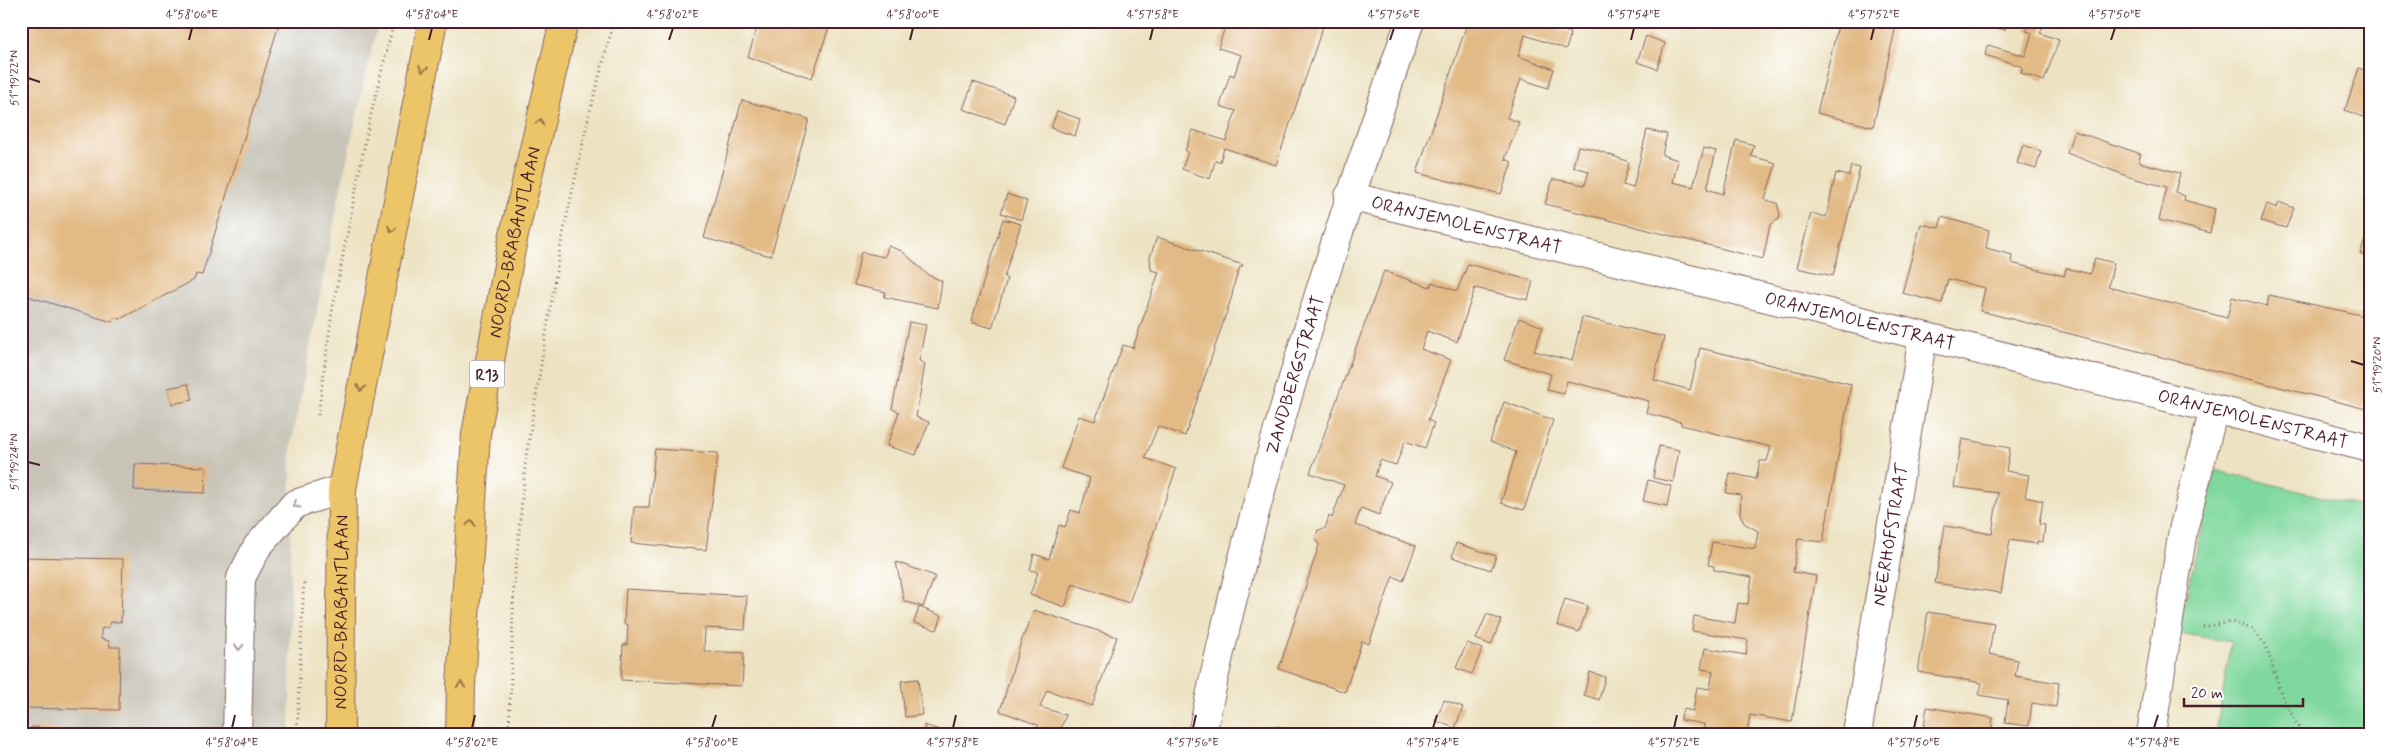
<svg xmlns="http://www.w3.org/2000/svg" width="2391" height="755" font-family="Mynerve,sans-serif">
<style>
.industrial{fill:#c8c4b8}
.green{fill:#7fd89d;stroke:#647c64}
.building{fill:#e2ba85}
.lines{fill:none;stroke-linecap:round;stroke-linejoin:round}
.minor-casing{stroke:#836460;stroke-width:30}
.primary-casing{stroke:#836460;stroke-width:30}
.path{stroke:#836460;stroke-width:3;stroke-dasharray:1 4;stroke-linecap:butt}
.minor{stroke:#fff;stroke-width:28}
.primary{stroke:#edc569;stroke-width:28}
.oneway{stroke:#9c724a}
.oneway2{stroke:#ae9aa0}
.ticks{fill:none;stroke:#4a1f2b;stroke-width:2}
.labels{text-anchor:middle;stroke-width:5;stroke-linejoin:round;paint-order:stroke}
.shield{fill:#fff;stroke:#80626b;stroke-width:1}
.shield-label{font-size:16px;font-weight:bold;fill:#4a1f2b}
.street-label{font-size:18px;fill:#4a1f2b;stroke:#fff}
.neatline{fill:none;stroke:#4a1f2b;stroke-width:2}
.ticks-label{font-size:12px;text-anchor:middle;fill:#4a1f2b}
</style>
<rect width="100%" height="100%" fill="#fff"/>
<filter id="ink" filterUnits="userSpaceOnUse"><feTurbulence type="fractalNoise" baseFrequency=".02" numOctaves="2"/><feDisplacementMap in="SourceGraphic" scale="10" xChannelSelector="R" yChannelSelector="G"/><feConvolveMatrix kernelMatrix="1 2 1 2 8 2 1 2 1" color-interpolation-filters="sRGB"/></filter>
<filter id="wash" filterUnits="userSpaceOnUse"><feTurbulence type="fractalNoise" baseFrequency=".0096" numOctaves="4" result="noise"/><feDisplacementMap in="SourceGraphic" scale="20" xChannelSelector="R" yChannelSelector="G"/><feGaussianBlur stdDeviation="1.12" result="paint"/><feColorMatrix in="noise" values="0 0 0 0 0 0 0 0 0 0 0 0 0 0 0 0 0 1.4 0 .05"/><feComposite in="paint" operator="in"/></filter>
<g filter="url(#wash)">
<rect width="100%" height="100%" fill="#ede3c3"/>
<!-- industrial -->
<path class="industrial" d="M21,21h358l-16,65 -25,116 -47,243 -1,289h-269z"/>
<!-- green -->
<path class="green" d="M2215,470l155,39v225h-154l15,-92 -53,-9z"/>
<g id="blocks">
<!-- building -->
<g class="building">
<path d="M21,21h259l-78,254 -6,-1 -2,6 -74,39 -5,-2 -3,5 -91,-28z"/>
<path d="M759,21h72l-19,57 -64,-21z"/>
<path d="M1227,21h101l-2,6 -3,-1 -47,139 -52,-17 -4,14 -5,-1 -5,18 -28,-10 6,-17 -3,-1 8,-21 33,11 10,-30 -16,-5 10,-32 4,2 7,-21 -23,-7z"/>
<path d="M1468,21h94l-3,8 12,4 -5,16 -41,-14 -7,21 36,13 -6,19 -27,-9 -14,39 12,4 -14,37 7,3 -11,32 -84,-21z"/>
<path d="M1839,21h58l-24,106 -56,-14z"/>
<path d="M1990,21h18l-3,9 -16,-5z"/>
<path d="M2030,22l13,4 -3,7 19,7 -15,41 -23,-8 2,-6 -38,-12 3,-10 37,11 7,-23 -6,-2z"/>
<path d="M1646,36l19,7 -8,26 -20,-7z"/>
<path d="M2359,68l11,4v29l-6,16 -19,-7z"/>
<path d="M973,82l41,14 -9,28 -42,-15z"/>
<path d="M742,100l67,19 -38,137 -67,-18z"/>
<path d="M1057,111l23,8 -5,17 -24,-8z"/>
<path d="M1647,130l20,4 -5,21 16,5 -5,22 20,5 11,-39 12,3 -9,38 16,5 13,-54 18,5 -3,11 25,7 -11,37 12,3 3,12 -1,4 -9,6 -7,34 -218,-55 8,-25 32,6 4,-14 -16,-4 5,-21 16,3 35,13 -6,23 10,3z"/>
<path d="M2074,131l67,23 -3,8 42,11 -5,19 10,4 -1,4 31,9 -5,24 -51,-13 8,-33 -35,-9 -65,-25z"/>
<path d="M2023,145l18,6 -5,18 -19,-6z"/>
<path d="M1851,166l9,2 -27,108 -36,-8 14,-55 15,4 10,-44 13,3z"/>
<path d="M2370,188v17l-6,-2z"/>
<path d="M1007,194l20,7 -6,19 -20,-7z"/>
<path d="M2279,202l15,6 -8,20 -25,-7 6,-17 10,4z"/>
<path d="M1942,217l47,13 -3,18 26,7 -1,8 53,13 2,-8 24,6 5,-16 19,5 -6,24 119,31 5,-21 35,9 2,-11 101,22v93l-390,-99 5,-23 -37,-9 -6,24 -40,-10 19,-69 18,4z"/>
<path d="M1003,219l18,5 -17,53 3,2 -15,49 -21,-6z"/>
<path d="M2369,228h1v29l-10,-3z"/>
<path d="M1157,237l86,28 -1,2h-2l-6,17 -2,12 -47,140 -27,-10 -13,32 31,11 -47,134 -56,-19 -8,23 -35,-12 8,-23 -8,-2 4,-16 15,5 10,-34 6,2 6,-17 9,3 10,-35 -29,-10 18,-52 16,5 28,-76 10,3 26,-76 -8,-2 -1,-13z"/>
<path d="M888,246l14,5 26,24 14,6 -4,27 -54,-11 2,-5 -32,-7 7,-33 24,5z"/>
<path d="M1468,264l65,17 -5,19 -53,-12 -18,54 -30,-11 -6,18 30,11 -23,60 6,3 -9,25 -20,-7 -9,24 -16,-5 -5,16 16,6 -12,33 -18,-7 -6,17 61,21 -13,35 -10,-5 -24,68 -7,-3 -17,51 -66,-23 40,-124 -4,-6 3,-9 7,-1 4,-13 3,2 12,-33 -34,-12 74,-202 46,16 2,-5 25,9z"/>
<path d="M1582,317l82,20 -10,43 36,10 10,-42 151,36 -28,158 -25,-3 -5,33 23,4 -24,146 -42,-7 -3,19h-44l1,-10 -24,-4 3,-11 10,2 4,-24 13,2 3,-18 -12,-2 4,-21 41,7 2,-15 -56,-9 2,-15 41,7 3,-20 10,1 4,-27 -38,-7v-4l-6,-1 4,-23 43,7 3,-18 -14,-8 -4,-9 1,-19 -15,-2 4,-20 26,6 4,-18h7l4,-14 -90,-22v-3l-35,-9 3,-12 -82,-20 -3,13 -17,-4 4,-16 -47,-14 15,-42 24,9 -9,24 38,10z"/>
<path d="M909,322l17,3 -7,36 6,3 -9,53 13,5 -13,33 -29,-9 12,-34 -7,-3z"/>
<path d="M188,384l4,16 -20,4 -4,-16z"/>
<path d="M1504,402l49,18 -29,90 -23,-7 15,-51 -26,-10z"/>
<path d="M1962,439l48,9 -4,23 23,4 -4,22 18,4 -4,23 6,1 -2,17 -6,-1v3l-27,-4 -9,53 -66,-10 10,-57 47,8 6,-41 -44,-6z"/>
<path d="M1659,446l20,4 -6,32 -20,-4z"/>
<path d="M655,449l63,4 -12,97 -75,-7 3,-36h15z"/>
<path d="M135,464l71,3 -1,26 -71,-3z"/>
<path d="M1648,480l23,6 -4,20 -24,-5z"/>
<path d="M1456,543l40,13 -5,14 -39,-13z"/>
<path d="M21,557l102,2 -2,63h-10l-2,5 -8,2v10l8,2 1,6h10l-1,63 -98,-2z"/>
<path d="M896,562l39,14 -12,31 -19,-6z"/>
<path d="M626,589l121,7 -2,34 -40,-2 -1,23 40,2 -2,33 -121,-6 2,-35h4l1,-20 -4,-1z"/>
<path d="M1565,599l23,7 -9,26 -22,-7z"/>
<path d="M919,607l23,9 -5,14 -23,-7z"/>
<path d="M1034,610l83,27 -25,69 -45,-16 -7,17 26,8 -5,13 15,6h-41l3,-9 -38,-14 21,-69z"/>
<path d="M1928,612l66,11 -5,31 29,6 -3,16 44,7 -3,24 -24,-4 -3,23 -24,-3 3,-23 -29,-5 3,-12 -64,-11z"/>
<path d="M1487,614l14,6 -10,25 -15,-6z"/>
<path d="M1467,643l15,6 -10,25 -16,-6z"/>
<path d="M1590,672l15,5 -6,23 -15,-5z"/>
<path d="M918,679l4,36 -17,2 -4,-36z"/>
<path d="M1444,700l19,7 -8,21 -19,-7z"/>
<path d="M1927,707l66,11 -2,16h-77l1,-3 8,1z"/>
<path d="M924,725l25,8v1h-24z"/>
<path d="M1015,725l7,2 5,7h-26l7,-8z"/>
<path d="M1277,726l21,7v1h-23z"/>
<path d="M31,727l30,2v5h-30z"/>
</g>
</g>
</g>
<g filter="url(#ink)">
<use href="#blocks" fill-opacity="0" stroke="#836460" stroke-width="1"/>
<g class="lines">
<!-- minor casing -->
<g class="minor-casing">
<g id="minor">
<path id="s1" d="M1349,196l574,140 447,112"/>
<path d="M237,734l4,-156 16,-31 38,-43 47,-15"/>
<path id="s2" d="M1202,734c50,-243 127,-479 208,-713"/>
<path id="s3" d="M1857,734l66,-398"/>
<path d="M2151,734l32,-204 31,-121"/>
</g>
</g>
<!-- primary casing -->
<g class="primary-casing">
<g id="primary">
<path id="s4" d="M340,734l2,-245 91,-468"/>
<path id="s5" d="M460,734l1,-48 15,-252 37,-195 51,-218"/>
</g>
</g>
<!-- path -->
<g class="path">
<path d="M318,415l14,-103 36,-185 26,-106"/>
<path d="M2203,627l29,-5 20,7 14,16 15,49 17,32 11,8"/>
<path d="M297,734l7,-155"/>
<path d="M509,734l5,-149 12,-128 34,-209 29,-133 25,-94"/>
</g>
<!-- minor -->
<use href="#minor" class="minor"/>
<!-- primary -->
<use href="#primary" class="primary"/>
</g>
<!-- one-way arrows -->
<defs><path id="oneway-chevron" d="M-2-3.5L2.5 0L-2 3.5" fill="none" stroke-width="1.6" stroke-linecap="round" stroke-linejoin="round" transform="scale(1.25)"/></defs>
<g class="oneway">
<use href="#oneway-chevron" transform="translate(423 69) rotate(101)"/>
<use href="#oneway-chevron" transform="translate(540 122) rotate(-77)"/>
<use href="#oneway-chevron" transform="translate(392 229) rotate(101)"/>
<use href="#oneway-chevron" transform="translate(361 388) rotate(101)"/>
<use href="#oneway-chevron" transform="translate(471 523) rotate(-86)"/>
<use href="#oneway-chevron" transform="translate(461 685) rotate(-88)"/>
</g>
<g class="oneway2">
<use href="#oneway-chevron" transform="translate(296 505) rotate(150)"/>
<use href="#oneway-chevron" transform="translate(239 647) rotate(91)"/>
</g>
</g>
<!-- ticks -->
<path class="ticks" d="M189,40l3,-12M429,40l3,-12M669,40l4,-12M910,40l3,-12M1150,40l3,-12M1390,40l4,-12M1631,40l3,-12M1871,40l3,-12M2111,40l4,-12M28,78l12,4M2351,361l13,4M28,462l12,3M232,728l3,-13M472,728l3,-13M712,728l4,-13M953,728l3,-13M1193,728l3,-13M1433,728l4,-13M1674,728l3,-13M1914,728l3,-13M2154,728l4,-13"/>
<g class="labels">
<!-- shield labels -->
<rect class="shield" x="469.5" y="360.5" width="35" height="27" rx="4"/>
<g class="shield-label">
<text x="487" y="380">R13</text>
</g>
<!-- street labels -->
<g class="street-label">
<text dy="6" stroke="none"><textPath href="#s1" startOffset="121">ORANJEMOLENSTRAAT</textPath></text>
<text dy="6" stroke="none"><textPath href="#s5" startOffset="496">NOORD-BRABANTLAAN</textPath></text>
<text dy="6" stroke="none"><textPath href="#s1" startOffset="526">ORANJEMOLENSTRAAT</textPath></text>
<text dy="6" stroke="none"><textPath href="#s2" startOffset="371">ZANDBERGSTRAAT</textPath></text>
<text dy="6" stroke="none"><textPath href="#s1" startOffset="931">ORANJEMOLENSTRAAT</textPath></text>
<text dy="6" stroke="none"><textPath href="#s3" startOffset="202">NEERHOFSTRAAT</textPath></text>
<text dy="6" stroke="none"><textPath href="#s4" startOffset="122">NOORD-BRABANTLAAN</textPath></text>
</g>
</g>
<!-- margin -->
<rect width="2391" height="755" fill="none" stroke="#fff" stroke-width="55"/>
<!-- scale -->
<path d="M2184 698v8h119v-8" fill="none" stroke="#4a1f2b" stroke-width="2.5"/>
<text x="2191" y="698" font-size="15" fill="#4a1f2b" stroke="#ffffff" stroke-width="4" paint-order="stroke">20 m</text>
<rect x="28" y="28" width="2336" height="700" class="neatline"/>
<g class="ticks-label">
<text x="192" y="18">4°58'06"E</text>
<text x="432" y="18">4°58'04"E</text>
<text x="673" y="18">4°58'02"E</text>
<text x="913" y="18">4°58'00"E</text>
<text x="1153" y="18">4°57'58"E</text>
<text x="1394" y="18">4°57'56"E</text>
<text x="1634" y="18">4°57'54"E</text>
<text x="1874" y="18">4°57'52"E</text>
<text x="2115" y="18">4°57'50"E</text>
<text transform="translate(14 78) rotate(-90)" y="4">51°19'22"N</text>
<text transform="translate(2377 365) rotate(-90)" y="4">51°19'20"N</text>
<text transform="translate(14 462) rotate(-90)" y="4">51°19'24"N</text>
<text x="232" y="746">4°58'04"E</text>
<text x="472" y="746">4°58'02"E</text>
<text x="712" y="746">4°58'00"E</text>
<text x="953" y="746">4°57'58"E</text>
<text x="1193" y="746">4°57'56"E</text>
<text x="1433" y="746">4°57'54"E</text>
<text x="1674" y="746">4°57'52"E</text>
<text x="1914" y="746">4°57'50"E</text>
<text x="2154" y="746">4°57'48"E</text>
</g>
</svg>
